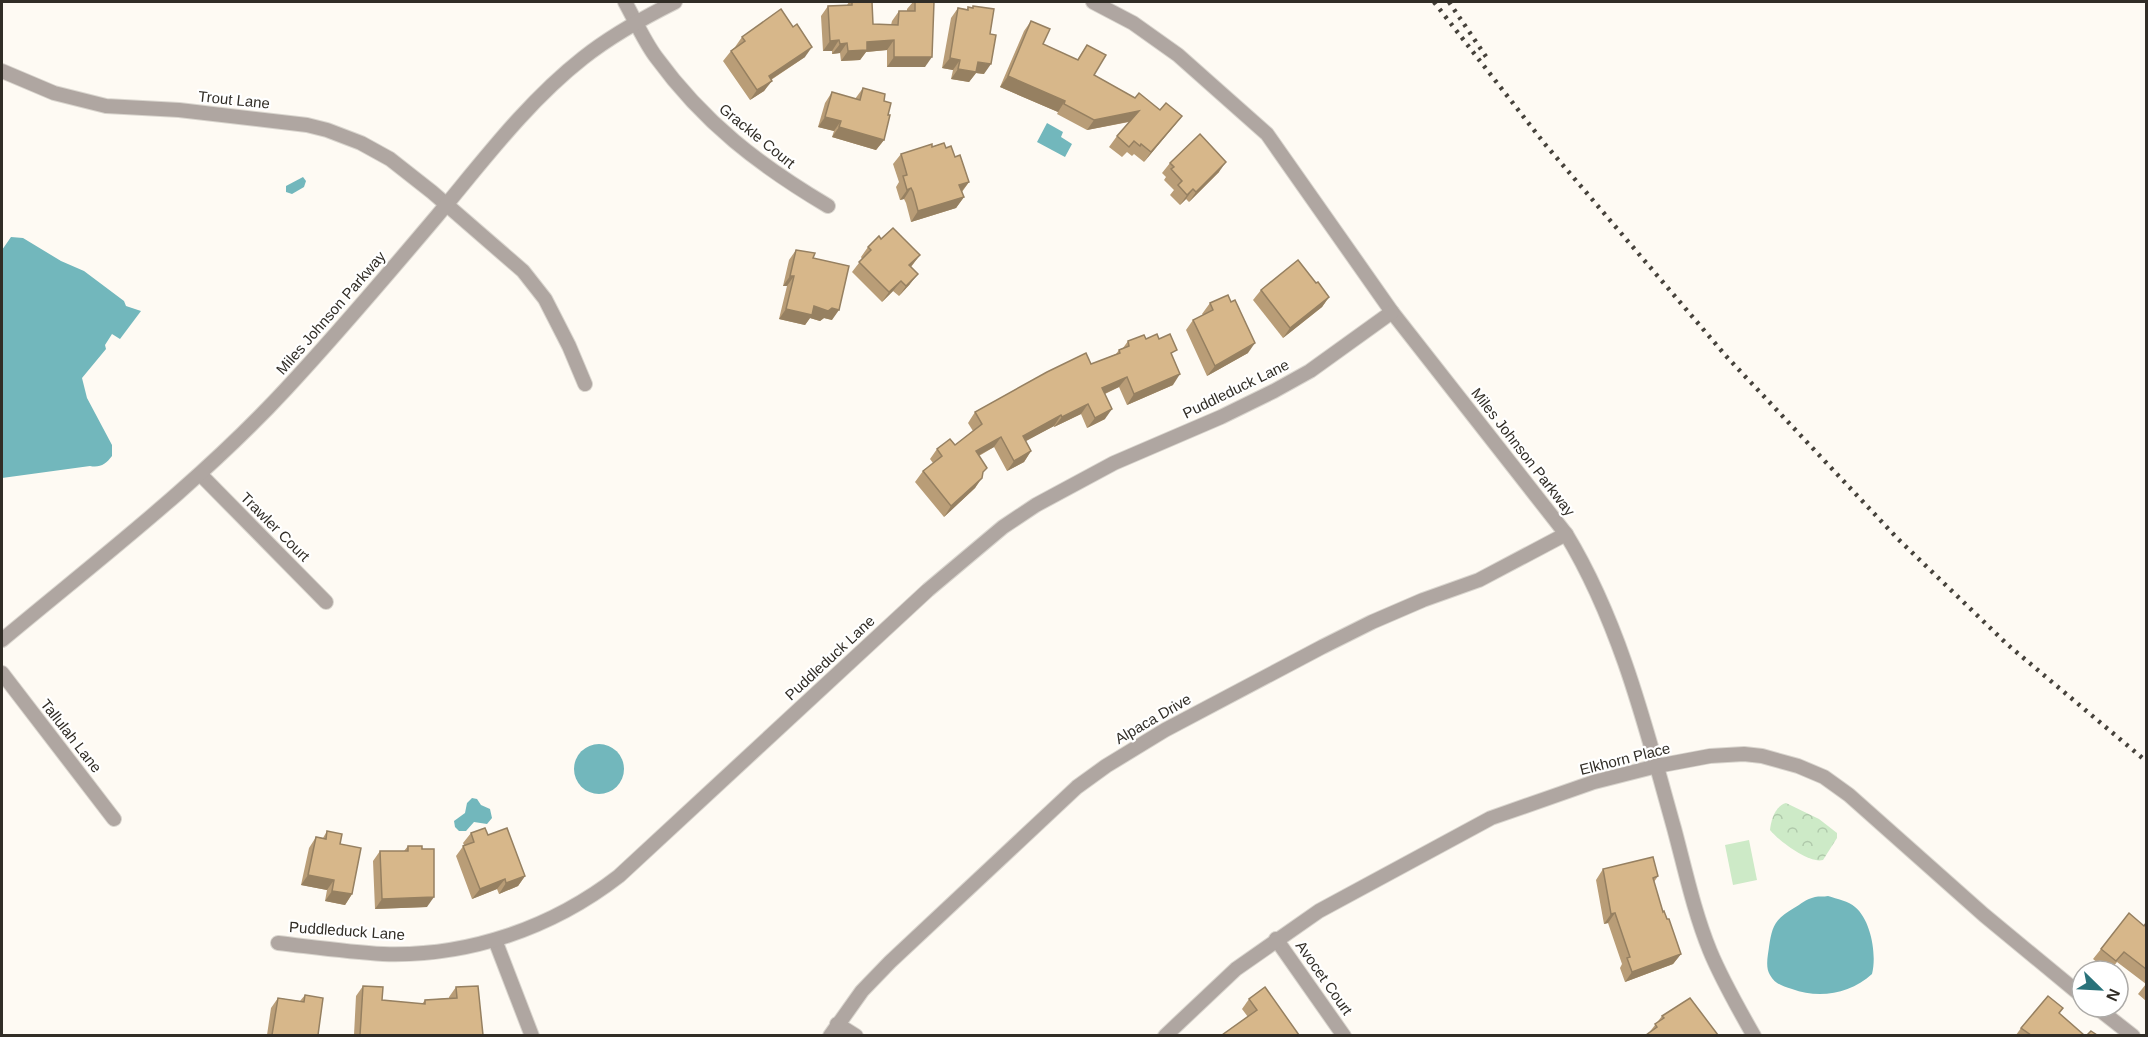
<svg xmlns="http://www.w3.org/2000/svg" width="2148" height="1037" font-family="Helvetica,sans-serif">
<style>
.park{fill:url(#park-crowns)}
.pitch{fill:#cdeac7}
.water{fill:#72b7bc}
.lines{fill:none;stroke-linecap:round;stroke-linejoin:round}
.street-casing{stroke:#d9d5ce;stroke-width:16}
.street{stroke:#afa6a1;stroke-width:14}
.rail{stroke:#46423b;stroke-width:4.5;stroke-dasharray:3 6;stroke-linecap:butt}
.wall{fill:#b99d77}
.shaded-wall{fill:#968061}
.building{fill:#d7b78a;stroke:#968061;stroke-width:1.5}
.labels{text-anchor:middle;stroke-width:4.5;stroke-linejoin:round;paint-order:stroke}
.street-label{font-size:15px;fill:#312d26;stroke:#fff}
</style>
<defs>
<pattern id="park-crowns" width="20" height="18" patternUnits="userSpaceOnUse" patternTransform="scale(1.5)"><rect width="20" height="18" fill="#cdeac7"/><path d="M2 6a3 3 0 1 1 6 0M12 15a3 3 0 1 1 6 0" fill="none" stroke="#b0c9ab"/></pattern>
</defs>
<rect width="100%" height="100%" fill="#fefaf3"/>
<!-- park -->
<path class="park" d="M1786,803l33,16 18,14v5l-14,22c-14,4 -44,-19 -53,-30 1,-10 5,-24 16,-27z"/>
<!-- pitch -->
<path class="pitch" d="M1749,840l8,40 -24,5 -8,-40z"/>
<!-- water -->
<g class="water">
<path d="M1047,123l16,9 -2,5 11,7 -7,13 -28,-15z"/>
<path d="M303,177l3,4 -2,6 -12,7 -6,-2v-6z"/>
<path d="M11,237l12,1 38,23 23,10 40,30 2,5 15,5 -21,28 -8,-5 -7,11 1,4 -24,29 5,20 25,47v11c-6,8 -12,12 -22,10l-88,12v-228z"/>
<circle cx="599" cy="769" r="25"/>
<path d="M472,798l5,1 4,6 9,4 2,9 -5,6 -13,-2 -8,9h-7l-4,-4 -1,-6 11,-8 2,-10z"/>
<path d="M1828,896c9,3 21,5 27,11 16,13 22,48 17,67 -22,20 -53,25 -80,15 -10,-3 -17,-5 -22,-14 -5,-8 -2,-20 -1,-28 3,-21 6,-28 25,-39 7,-4 12,-9 21,-11 4,-1 9,0 13,-1z"/>
</g>
<g class="lines">
<!-- street casing -->
<g class="street-casing">
<g id="street">
<path d="M625,2c10,18 19,39 31,55 48,66 103,108 172,149"/>
<path d="M1093,2l40,21 45,32 89,79 125,178 174,222c54,89 80,194 108,294 11,41 20,84 36,123 12,29 28,57 44,85"/>
<path d="M2,71l52,22 52,13 73,4 128,15 20,5 34,13 29,16 42,33 91,79 22,28 24,47 16,38"/>
<path d="M200,474l126,128"/>
<path d="M2,640c97,-81 198,-158 284,-251 52,-56 102,-115 151,-173 46,-55 90,-114 146,-158 29,-23 60,-40 92,-56"/>
<path d="M2,673l112,146"/>
<path d="M1276,939l68,97"/>
<path d="M495,940l37,96"/>
<path d="M278,943c35,4 70,9 105,11 85,3 169,-26 236,-78l309,-286 75,-63 33,-22 78,-42 107,-46 53,-26 36,-20 82,-59"/>
<path d="M2096,1007l37,29"/>
<path d="M837,1024l19,12"/>
<path d="M830,1036l32,-45 28,-29 187,-175 29,-21 59,-36 157,-83 50,-25 51,-22 56,-20 87,-46"/>
<path d="M1165,1036l71,-67 83,-58 172,-93 103,-36 63,-16 53,-10 34,-2 18,2 36,10 26,11 25,18 135,120 98,81"/>
</g>
</g>
<!-- street -->
<use href="#street" class="street"/>
<!-- rail -->
<g class="rail">
<path d="M1434,2l110,141 182,213 172,183 110,106 138,116"/>
<path d="M1449,2l40,59"/>
</g>
</g>
<!-- wall -->
<g class="wall">
<path d="M849,2h23l1,22 18,1 1,-4 7,-10h8v-2l6,-7h21l-9,65h-38v-17l-21,2 -6,8 -19,1 -1,-8 -8,1v-3h-9l-2,-35 7,-10 19,-1z"/>
<path d="M973,6l11,68 -8,-1 -7,9 -18,-3 2,-9 -11,-2 9,-50 7,-10 9,1 1,-2 4,1z"/>
<path d="M1031,21l12,23 34,16 10,-15 7,30 41,23 25,12 22,6 -8,10 -30,36 -10,-8 -2,2 -5,-4 -5,5 -13,-10 8,-11 12,-14 -42,8 -30,-16 1,-2 -58,-25 24,-56z"/>
<path d="M742,37l63,20 -34,23 -7,11 -14,9 -27,-39 8,-10 4,-4z"/>
<path d="M863,88l21,13 4,14 -4,25 -8,10 -44,-13 2,-6 -16,-4 7,-24 7,-11 23,7z"/>
<path d="M932,147l14,1 9,9 14,25 -7,10 2,5 -8,11 -45,14 -5,-19 -2,-4 -4,1 -4,-13 3,-5 -6,-18 8,-10z"/>
<path d="M1170,163l49,9 -30,30 -3,-3 -6,6 -10,-10 4,-5 -10,-10 2,-3 -4,-4z"/>
<path d="M881,239l39,16 -9,12 -1,17 -11,12 -6,-5 -11,11 -30,-30 10,-13 -1,-2 7,-10z"/>
<path d="M796,250l17,8 19,62 -8,-2 -4,3 -10,-3 -5,7 -26,-6 8,-33h-4l6,-26z"/>
<path d="M1261,290l68,7 -7,10 -39,31 -30,-38z"/>
<path d="M1231,302l17,51 -41,23 -21,-46 7,-10 10,-5 -1,-1 8,-11z"/>
<path d="M1146,339h13l13,17 1,29 -46,20 -8,-18 -14,7v25l-18,9 -6,-14 -27,13v-1l-29,15 6,10 -7,11 -17,9 -13,-24 -15,9 4,18 -8,14 -31,29 -29,-35 8,-11 10,-8 -3,-4 7,-10 18,-4 18,-14 -5,-8 7,-11 141,-58 3,-4 4,-2 5,-7z"/>
<path d="M327,831l13,13 12,50 -7,11 -20,-4 2,-11 -26,-5 8,-37 7,-11 7,1z"/>
<path d="M471,833l17,2 37,41 -7,10 -19,8 -2,-5 -25,10 -16,-43 8,-11 -1,-2z"/>
<path d="M408,846l19,61 -52,2 -2,-48 7,-10h24z"/>
<path d="M1603,869l55,7 -4,6 9,30 18,42 -8,10 -48,18 -5,-14 2,-4 -14,-41 -4,1 -8,-44z"/>
<path d="M2146,923v78l-8,-7 8,-10 -29,-22 -7,9h-2l-15,-12 8,-10 43,-23z"/>
<path d="M363,986l19,14 40,4 3,-4 24,-2v-1l7,-10 27,48h-129l2,-39z"/>
<path d="M305,995l13,40h-51l4,-27 7,-10 22,3z"/>
<path d="M1249,999l50,36 -51,-18 -6,-8z"/>
<path d="M2059,1013l25,22h-68l5,-7z"/>
<path d="M1662,1016l56,19 -70,-1z"/>
</g>
<!-- shaded-wall -->
<g class="shaded-wall">
<path d="M839,40l-7,11h-9l7,-10z"/>
<path d="M894,40l-7,10 -21,2 -6,8 -19,1 7,-10 19,-9z"/>
<path d="M847,43l-7,10 -8,1 8,-10z"/>
<path d="M812,47l-7,10 -44,29 8,-10z"/>
<path d="M894,57h38l-7,10h-38z"/>
<path d="M950,58l10,2 -7,10 -11,-2z"/>
<path d="M978,62l13,2 -7,10 -8,-1 -7,9 -18,-3 7,-10z"/>
<path d="M1008,76l57,25 -7,11 -58,-25z"/>
<path d="M772,81l-8,10 -14,9 7,-10z"/>
<path d="M1139,111l-7,10 -45,9 7,-10z"/>
<path d="M1182,116l-8,10 -30,36 7,-10z"/>
<path d="M825,117l16,4 -7,10 -16,-4z"/>
<path d="M839,127l45,13 -8,10 -44,-13z"/>
<path d="M1226,162l-7,10 -30,30 7,-10z"/>
<path d="M969,182l-8,10 -2,-7z"/>
<path d="M911,188l-7,11 -4,1 7,-10z"/>
<path d="M1193,189l-7,10 -6,6 7,-10z"/>
<path d="M964,197l-8,11 -45,14 7,-11z"/>
<path d="M920,255l-8,10 -10,11 7,-11z"/>
<path d="M918,274l-8,10 -11,12 7,-10z"/>
<path d="M790,276h4l-7,10h-4z"/>
<path d="M901,281l-8,10 -11,11 7,-10z"/>
<path d="M1329,297l-7,10 -39,31 7,-10z"/>
<path d="M814,306l18,2 7,2 -7,10 -8,-2 -4,3 -10,-3 -5,7 -26,-6 7,-10z"/>
<path d="M1255,343l-7,10 -41,23 8,-10z"/>
<path d="M1180,374l-7,11 -46,20 7,-11z"/>
<path d="M1127,377l-8,10 -24,11 7,-10z"/>
<path d="M1088,404l-7,10 -27,13 8,-10z"/>
<path d="M1112,409l-7,10 -18,9 8,-10z"/>
<path d="M1061,415l-7,11 -39,21 8,-11z"/>
<path d="M1001,437l-7,10 -26,14 8,-10z"/>
<path d="M1031,451l-7,11 -17,9 7,-10z"/>
<path d="M982,478l-7,10 -31,29 7,-11z"/>
<path d="M308,875l26,5 -7,10 -26,-5z"/>
<path d="M525,876l-7,10 -19,8 7,-11z"/>
<path d="M505,879l-8,10 -25,10 8,-10z"/>
<path d="M332,891l20,3 -7,11 -20,-4z"/>
<path d="M434,897l-7,10 -52,2 7,-10z"/>
<path d="M1615,913l-7,10 -4,1 7,-10z"/>
<path d="M1681,954l-8,10 -48,18 7,-10z"/>
</g>
<!-- building -->
<g class="building">
<path d="M852,2h20l1,22 25,1 1,-14h16v-9h19l-2,55h-38v-17l-27,2v8l-19,1 -1,-8 -7,1 -1,-4 -9,1 -2,-35 24,-1z"/>
<path d="M973,6l21,3 -4,25 6,1 -5,29 -13,-2 -2,10 -18,-3 2,-9 -10,-2 8,-50 10,2v-3l5,1z"/>
<path d="M781,9l12,18 4,-3 15,23 -43,29 3,5 -15,9 -26,-39 14,-10 -3,-4z"/>
<path d="M1031,21l19,8 -7,15 35,16 9,-15 19,10 -12,20 41,23 4,-5 21,17 6,-7 16,13 -31,36 -10,-8 -1,2 -6,-5 -5,6 -12,-11 22,-25 -45,9 -30,-16 1,-3 -57,-25z"/>
<path d="M863,88l22,6 -1,7 7,2 -3,12h2l-6,25 -45,-13 2,-6 -16,-4 7,-25 28,8z"/>
<path d="M1200,134l26,28 -30,30 -3,-3 -6,6 -9,-10 4,-4 -11,-12 3,-2 -4,-4z"/>
<path d="M944,143l2,5 5,-2 4,11 5,-2 9,27 -10,3 5,12 -46,14 -5,-19 -2,-4 -4,2 -4,-14 4,-1 -6,-21 31,-10v3z"/>
<path d="M893,228l27,27 -11,10 9,9 -12,12 -5,-5 -12,11 -30,-30 12,-12 -3,-3 11,-11 2,3z"/>
<path d="M796,250l19,3 -2,5 36,8 -10,44 -7,-2 -4,3 -14,-5 -2,9 -26,-6 8,-33h-4z"/>
<path d="M1298,260l18,23 2,-1 11,15 -39,31 -29,-38z"/>
<path d="M1228,295l3,7 4,-2 20,43 -40,23 -22,-46 20,-10 -3,-7z"/>
<path d="M1157,334l2,5 11,-5 7,16 -6,3 9,21 -46,20 -7,-17 -25,11 10,21 -17,9 -7,-14 -26,13 -1,-2 -38,21 8,15 -17,10 -13,-24 -25,14 11,17 -4,4 -1,6 -31,28 -28,-35 19,-15 -5,-7 13,-10 5,6 27,-21 -7,-12 72,-40 39,-19 5,11 29,-11 -1,-3 10,-4 -1,-5 16,-6 2,4z"/>
<path d="M485,828l3,7 19,-7 18,48 -19,7 -1,-4 -25,10 -17,-43 11,-4 -3,-9z"/>
<path d="M327,831l15,3 -2,10 21,4 -9,46 -20,-3 2,-11 -26,-5 8,-38 10,2z"/>
<path d="M408,846h14v3h12v48l-52,2 -2,-48h28z"/>
<path d="M1653,857l5,19 -5,2 10,34 1,-1 3,8h2l12,35 -49,18 -5,-14 3,-1 -15,-44 -4,1 -8,-45z"/>
<path d="M2129,913l15,13 2,-3v46l-22,-17 -8,9 -15,-12z"/>
<path d="M363,986l20,1 -1,13 43,4v-4l32,-2 -1,-11 22,-1 5,49h-123z"/>
<path d="M1265,987l34,48h-77l35,-25 -8,-11z"/>
<path d="M305,995l18,3 -5,37h-46l6,-37 26,4z"/>
<path d="M2048,996l15,12 -4,5 25,22h-53l-10,-7z"/>
<path d="M1690,998l28,37h-72l11,-8 -2,-3 9,-6 -2,-2z"/>
<path d="M2091,1031l6,4h-10z"/>
</g>
<g class="labels">
<!-- street labels -->
<g class="street-label">
<text transform="translate(234 100) rotate(6)" y="5">Trout Lane</text>
<text transform="translate(757 136) rotate(39)" y="5">Grackle Court</text>
<text transform="translate(331 313) rotate(-49)" y="5">Miles Johnson Parkway</text>
<text transform="translate(1236 389) rotate(-26)" y="5">Puddleduck Lane</text>
<text transform="translate(1523 452) rotate(52)" y="5">Miles Johnson Parkway</text>
<text transform="translate(275 527) rotate(45)" y="5">Trawler Court</text>
<text transform="translate(830 658) rotate(-43)" y="5">Puddleduck Lane</text>
<text transform="translate(1153 719) rotate(-30)" y="5">Alpaca Drive</text>
<text transform="translate(71 736) rotate(52)" y="5">Tallulah Lane</text>
<text transform="translate(1625 759) rotate(-14)" y="5">Elkhorn Place</text>
<text transform="translate(347 931) rotate(4)" y="5">Puddleduck Lane</text>
<text transform="translate(1324 978) rotate(55)" y="5">Avocet Court</text>
</g>
</g>
<!-- border -->
<rect width="2148" height="1037" fill="none" stroke="#312d26" stroke-width="6"/>
<!-- north arrow -->
<g transform="translate(2100 989) rotate(114)"><circle r="28" fill="#ffffff" stroke="#adaba8" stroke-width="1.5"/>
<path d="M0-4.5L10 22L0 15L-10 22Z" fill="#29727a"/>
<text y="-9" font-size="16" font-weight="bold" text-anchor="middle" fill="#312d26">N</text>
</g>
</svg>
